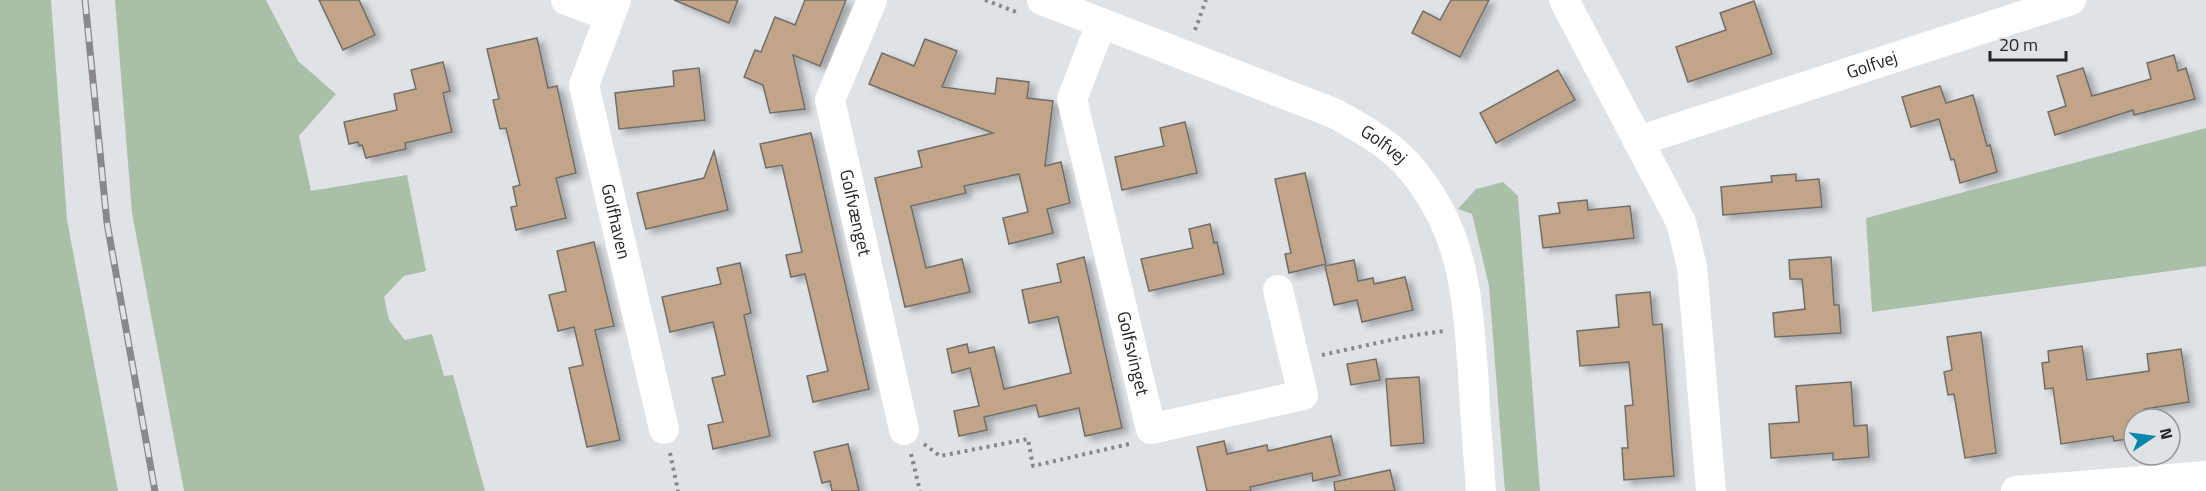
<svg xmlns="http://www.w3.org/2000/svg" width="2206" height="491" font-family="'Titillium Web',sans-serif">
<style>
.green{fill:#a9bfa8}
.building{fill:#c2a489;stroke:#716e6b;stroke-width:1.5;filter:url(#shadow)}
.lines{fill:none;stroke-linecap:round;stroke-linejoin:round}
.path{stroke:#858789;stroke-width:4;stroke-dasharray:3 4.5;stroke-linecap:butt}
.minor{stroke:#fff;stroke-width:30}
.rail-casing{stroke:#87898c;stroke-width:7}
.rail{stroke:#e0e3e6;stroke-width:4.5;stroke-dasharray:14;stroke-linecap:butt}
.labels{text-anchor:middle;stroke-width:5;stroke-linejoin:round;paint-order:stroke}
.street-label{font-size:18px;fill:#252628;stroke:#e0e3e6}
</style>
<defs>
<filter id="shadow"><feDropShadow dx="6" dy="4" stdDeviation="3" flood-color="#0004"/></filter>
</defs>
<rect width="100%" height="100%" fill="#e0e3e6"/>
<!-- green -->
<g class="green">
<path d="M0,0h51l16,220 51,271h-118z"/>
<path d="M115,0h151l32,61 38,33 -37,42 12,55 96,-16 19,96 -22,5 -20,21 5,23 16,20 27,-6 12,42 9,-1 32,116h-301l-52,-278z"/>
<path d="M2206,128v138l-334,46 -6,-94z"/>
<path d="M1503,182l15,14 22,295h-35l-16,-205 -17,-72 -14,-5 18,-20z"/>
</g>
<!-- building -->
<g class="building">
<path d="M319,0h40l16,35 -32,15z"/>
<path d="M674,0h64l-9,23z"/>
<path d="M805,0h41l-26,66 -27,-11 12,54 -35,4 -7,-28 -19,-8 11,-27 6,2 14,-35 20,8z"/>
<path d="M1451,0h38l-29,57 -48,-24 11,-22 17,9z"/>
<path d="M1754,1l18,53 -84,28 -12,-35 50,-17 -6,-17z"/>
<path d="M537,38l11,50 9,-2 19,87 -20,5 10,40 -50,12 -5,-23 6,-1 -4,-19 7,-2 -14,-57 -6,1 -7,-29 6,-1 -12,-50z"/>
<path d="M925,39l32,12 -15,36 53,7 2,-16 32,4 -2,16 26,3 -8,65 16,-4 9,41 -23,6 6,24 -44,11 -6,-26 25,-6 -9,-38 -55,12 2,7 -55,13 15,62 36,-9 8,33 -65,15 -30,-129 47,-11 -4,-16 75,-18 -124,-49 13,-31 32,13z"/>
<path d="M2174,55l4,16 8,-3 9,31 -61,16 -1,-5 -78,25 -7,-23 18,-6 -9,-30 26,-8 9,28 59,-17 -4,-16z"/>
<path d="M443,62l7,29 -7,2 9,39 -47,11 1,6 -40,9 -4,-13 -3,1 -1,-4 -9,2 -5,-22 53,-12 -3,-16 22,-5 -5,-19z"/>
<path d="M699,68l6,52 -86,9 -4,-36 59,-7 -1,-15z"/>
<path d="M1558,70l17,30 -79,43 -16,-30z"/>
<path d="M1940,86l6,17 27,-8 14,51 3,-1 7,27 -37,11 -6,-24 -3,1 -12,-41 -28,8 -9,-30z"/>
<path d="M1185,122l12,51 -75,17 -7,-33 49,-11 -4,-18z"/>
<path d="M811,133l58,256 -56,13 -6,-26 21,-5 -23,-97 -14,3 -5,-22 16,-3 -20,-87 -16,3 -6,-24z"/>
<path d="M714,151l14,59 -82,19 -9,-36 67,-15z"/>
<path d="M1305,173l21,91 -37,9 -4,-19 6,-1 -16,-74z"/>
<path d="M1796,174v7l23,-2 3,28 -99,8 -2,-28 51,-5 -1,-6z"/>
<path d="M1587,200l1,10 42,-4 4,32 -91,10 -4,-32 21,-3 -2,-10z"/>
<path d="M1210,224l4,19 3,-1 7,32 -75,17 -8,-32 52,-11 -4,-19z"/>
<path d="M594,242l20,84 -19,4 25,110 -33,7 -18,-79 14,-3 -9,-38 -16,4 -9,-36 17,-4 -9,-40z"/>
<path d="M1084,257l38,171 -37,8 -6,-28 -40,9 -3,-12 -52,12 3,13 -28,6 -5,-25 25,-5 -9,-38 -18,5 -5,-24 20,-5 2,9 25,-6 10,42 67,-16 -13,-56 -29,6 -7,-33 39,-8 -4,-18z"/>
<path d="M1831,257l3,48h5l2,28 -66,4 -2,-24 32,-4 -3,-30h-12l-1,-19z"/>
<path d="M1354,260l4,21 15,-3 1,6 31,-7 8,33 -51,12 -5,-22 -23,5 -9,-39z"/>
<path d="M740,263l11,50 -7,2 26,121 -57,13 -5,-24 15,-3 -11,-44 13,-3 -12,-53 -43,10 -8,-35 59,-13 -4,-16z"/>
<path d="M1650,292l3,33 9,-1 12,152 -50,4 -2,-32h6l-3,-42 8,-1 -4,-43 -49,4 -3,-35 42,-4 -3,-32z"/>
<path d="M1981,332l15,121 -31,5 -11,-64 -6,1 -4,-23 8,-2 -5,-33z"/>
<path d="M2082,346l5,34 62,-9 -2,-17 34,-5 8,53 -45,7 2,10h-12v19l-20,3 -1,-5 -52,8 -8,-56 -8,1 -3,-26 7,-1 -1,-11z"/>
<path d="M1376,359l4,21 -29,5 -4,-21z"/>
<path d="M1419,377l5,66 -33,3 -5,-67z"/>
<path d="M1851,382l3,44 13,-1 2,32 -36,3v-7l-62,5 -2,-34 30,-2 -3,-36z"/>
<path d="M1331,436l9,39 -27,6 -1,-8 -62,14 1,4h-44l-10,-44 27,-6 3,13 40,-9 1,6z"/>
<path d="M848,444l11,47h-27l-2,-10 -8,2 -8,-31z"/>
<path d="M1390,470l5,21h-60l-1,-9z"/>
</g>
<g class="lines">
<!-- path -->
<g class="path">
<path d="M985,0l34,13"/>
<path d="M1195,30l11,-30"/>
<path d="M1322,355l87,-19 35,-5"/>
<path d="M924,444l16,12 88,-17 5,27 96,-22"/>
<path d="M670,453l8,38"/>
<path d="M911,454l9,37"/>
</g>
<!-- minor -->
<g class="minor">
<path d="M566,0l43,16"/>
<path id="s1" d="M616,0l-32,85 80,344"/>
<path id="s2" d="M872,0l-42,100 74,330"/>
<path id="s3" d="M1042,0l294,114c25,15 51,28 71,50 56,63 60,128 66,208 2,40 5,79 8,119"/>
<path d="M1564,0l117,222 11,45 19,224"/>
<path id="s4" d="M1101,24l-29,75 79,330 152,-34 -25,-105"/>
<path id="s5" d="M1638,141l433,-141"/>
<path d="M2016,491l190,-15"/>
</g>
<!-- rail casing -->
<g class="rail-casing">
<path id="rail" d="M85,0l22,223 48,268"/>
</g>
<!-- rail -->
<use href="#rail" class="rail"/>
</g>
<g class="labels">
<!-- street labels -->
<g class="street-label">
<text dy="6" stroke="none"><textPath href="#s5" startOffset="246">Golfvej</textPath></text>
<text dy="6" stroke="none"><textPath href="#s3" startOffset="372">Golfvej</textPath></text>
<text dy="6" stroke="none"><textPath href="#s2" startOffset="224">Golfvænget</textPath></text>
<text dy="6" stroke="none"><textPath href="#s1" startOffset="231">Golfhaven</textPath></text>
<text dy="6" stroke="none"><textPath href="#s4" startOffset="342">Golfsvinget</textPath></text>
</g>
</g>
<!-- north arrow -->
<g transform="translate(2152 437) rotate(77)"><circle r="28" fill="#e0e3e6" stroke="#95979a" stroke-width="1.5"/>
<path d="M0-4.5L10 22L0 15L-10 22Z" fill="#0787aa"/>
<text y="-9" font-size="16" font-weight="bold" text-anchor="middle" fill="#252628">N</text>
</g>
<!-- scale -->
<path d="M1990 51v9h76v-9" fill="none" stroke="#252628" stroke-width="3"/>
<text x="1999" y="51" font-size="18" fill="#252628" stroke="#e0e3e6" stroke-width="4.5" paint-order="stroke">20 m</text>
</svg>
